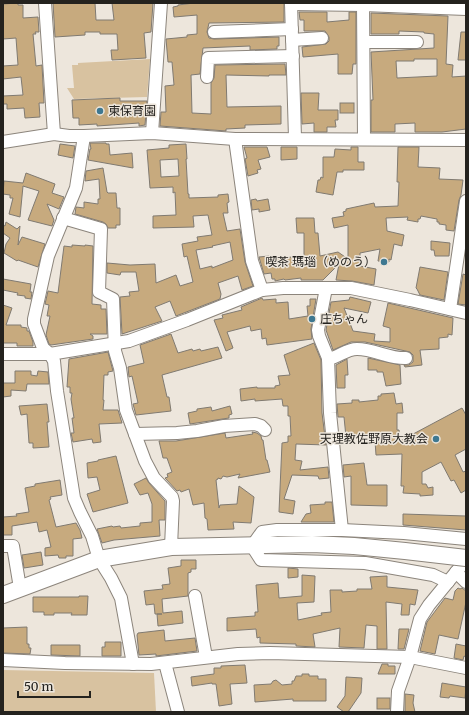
<svg xmlns="http://www.w3.org/2000/svg" width="469" height="715" font-family="Merriweather,'Noto Sans JP',serif">
<style>
.green{fill:#d8c2a0}
.building{fill:#c7aa7e;stroke:#807a71;fill-rule:evenodd}
.lines{fill:none;stroke-linecap:round;stroke-linejoin:round}
.street-casing{stroke:#8c857c;stroke-width:14}
.secondary-casing{stroke:#8c857c;stroke-width:18}
.street{stroke:#fff;stroke-width:12}
.secondary{stroke:#fff;stroke-width:16}
.secondary-bridge-casing{stroke:#8c857c;stroke-width:18;stroke-linecap:butt}
.secondary-bridge{stroke:#fff;stroke-width:16}
.poi-dot{fill:#3e7891;stroke:#ede6dc;stroke-width:1.5}
.labels{text-anchor:middle;stroke-width:3;stroke-linejoin:round;paint-order:stroke}
.poi-label{font-size:12px;fill:#24221e;stroke:#ede6dc;text-anchor:start}
</style>
<rect width="100%" height="100%" fill="#ede6dc"/>
<!-- green -->
<g class="green">
<path d="M150,59l-3,38 -73,2 -7,-11h7l-2,-23h6v-2z"/>
<path d="M3,670l151,3 2,39h-153z"/>
</g>
<!-- building -->
<g class="building">
<path d="M18,3v2h5v13l15,-1 1,15h-4l1,2h-3l3,32 6,-1 2,38h-5l1,14 -15,1 -1,-10 -17,1v-5h-4v-8l20,-1 -2,-18 -18,2v-13l15,-1 -2,-27 -13,1v-35z"/>
<path d="M53,3h42l1,17h18l-2,-17h41l-2,29 -7,1 2,25 -34,2 -1,-10h7l-1,-16h-17v-2h-15v3l-30,2z"/>
<path d="M194,3h90v19l-75,1 -2,9 2,6 5,1 65,-2v9h-2v3l-27,1v-4l-47,2 -3,26 -9,1 1,38 19,1v-31l3,-5 1,-13 70,-1 1,11h-17v1l-43,-1 1,32 54,-1v18l-36,1v3l-19,1v2l-66,-5 1,-14h5l-1,-26 9,-1 -2,-23h-4l-2,-23 21,-2v-2l10,-1v-19l-23,2 -1,-10 5,-1v-1z"/>
<path d="M299,12h28v10l22,-2v-8h7v52h-3l-1,10h-14v-20l-35,3 -1,-10 24,-3 3,-3v-4l-4,-6h-21v-11h-4z"/>
<path d="M371,13l77,3 -2,48 7,1 -1,12 14,-1v53l-24,3h-27v-9l-20,1v8h-24v-32h2l-2,-48 63,-4v-14l-10,-1v-1l-25,-1v3h-28zM414,59h23v17l-40,2 -1,-17h18z"/>
<path d="M461,32h5v28h-8z"/>
<path d="M301,93h18l-1,17h20v10h-3l1,7h-9v5h-13v-9l-12,1z"/>
<path d="M120,98v3h27l-2,24 -6,1v-3l-42,3v-2l-18,1v-7h-6l-1,-18z"/>
<rect x="340" y="103" width="14" height="10"/>
<path d="M90,143h16v1h3l1,11 22,-2 1,15 -45,-8 2,-11h1z"/>
<path d="M60,144l15,2 -2,12 -15,-3z"/>
<path d="M186,144l1,15h-1l2,35h1v4l29,-1v-2l10,-1 1,8 -2,1 1,10h-5l4,18 13,-2 5,33 8,24 -11,4 -4,-14 -20,7 3,11 -1,5 -44,17 -6,-15 -15,6 7,14 -40,13 -2,-37 10,-1 -1,-4 10,-1 -3,-19h-15l-1,3 -13,-2v-10l23,2 25,-1 1,19 20,-8 4,11 13,-4 -6,-26 -3,1 -2,-13 16,-3 -1,-4 15,-2 -4,-20 -15,1 1,11 -41,1v-12l23,-1 -1,-23 -2,1v-6l-23,1 -3,-38 22,-2v-3zM178,159l1,17 -18,1 -1,-17zM230,242l3,18 -21,8v-2l-12,3 -4,-19 17,-3 -1,-1z"/>
<path d="M244,147h23l3,10 -12,3 3,9 -4,1 1,3 -10,3 -3,-17 2,-1z"/>
<path d="M281,147h16v12l-16,1z"/>
<path d="M351,147h7v15h6v8h-21v2h-6l-4,23 -17,-3 2,-12h2l1,-3 2,1v-21h11l1,-8 16,1z"/>
<path d="M398,147h21l-1,20 22,1 -1,11 24,1 -2,15 -2,5 -5,31 -8,-1v-5l-7,-1v-2h-2v-3l-16,-3 -1,3h-2v3l-11,-2 1,-3 -22,1 1,13 17,4 -2,11 -8,-2 -3,16 -2,-1v3l-11,-1 2,-12 -20,4v13l16,3 -2,16 -22,-4 -16,-1 3,-16 -16,16h-22v-2l-16,2 -1,-1 -9,2v-2h-3l-1,-6 -7,1 -5,-17 10,-1v3l35,-3v-23h-7l-1,-15h18l1,15h3l2,23 18,-4 10,7v-34l-14,3 -2,-10 12,-2 -1,-4 3,-1v-2l28,-6 1,4 23,-1 1,-24h-2z"/>
<path d="M103,168l4,24 1,1h8l1,15h3v17h-4v3h-8l-2,-4 -3,-2 -28,-8 1,-7 8,1v-6l14,2v-5h2l-1,-20 -14,2 1,-10z"/>
<path d="M26,173l29,11 -3,9 12,4 -5,12 -12,-5 7,16 -2,6 -24,-6 11,-29 -16,-5 -3,31 -11,-3 4,-16h-3v-3l-7,-1 1,-13 19,2z"/>
<path d="M256,199l1,2 11,-2 2,11 -11,2v-3l-7,1 -1,-10z"/>
<path d="M6,222l11,7 3,-3 -2,19 4,-8 23,7 -7,23 -20,-7 -1,1 -13,-8 2,-9 4,-6 -7,-5v-8l2,1z"/>
<path d="M431,241l19,2 -1,13h-14l-1,-6h-3z"/>
<path d="M72,245l13,1v-1l8,1 -1,58 9,1v4h5l1,25h-17l3,2v3l-42,6 -2,-1 -3,-9 4,-19h-3l2,-11 -4,-1 3,-13 10,2 6,-47 8,1z"/>
<path d="M420,267l28,5 -4,28 -24,-5 -3,-6 -1,-1z"/>
<path d="M463,274l3,1v30l-8,-1z"/>
<path d="M3,279l28,5 -1,8h2l-1,7 -6,-1v-2l-8,-1 1,-2 -15,-3z"/>
<path d="M350,297l21,5 -3,11 -24,-5 9,23 22,3 -1,7 16,1v-14l-7,-2 5,-23 65,15 -1,17 -4,-1v3l-9,1v11l-19,1 2,15 -17,2 -1,-2h5l4,-3v-7l-3,-3 -45,-10h-14l-18,8 -7,-20 5,-28 18,-2z"/>
<path d="M262,298l1,2 13,-1v4l12,-1 1,17 19,-3 -1,-10h3v-7h6l-5,30 1,10 -45,6 -1,-7 -4,1 -1,-10 -10,2 -1,-5 -23,6 6,16 -7,3 -12,-31 9,-2 -1,-3 20,-5 -1,-3z"/>
<path d="M3,305l9,3 -6,17h15v2l6,1v3h2l4,11v4h-16v-3h-14z"/>
<path d="M171,334l7,19 14,-4 1,2 7,-2 1,2 17,-4 4,11 -60,17 5,22h2l2,14 -35,4 -3,-11 5,-1 -6,-27 -3,1 -1,-10 16,-4 -4,-18z"/>
<path d="M314,343l7,17 1,53 4,32 -30,-1 -1,16 7,1 -2,9 28,-3 1,11 -10,1 -1,-3 -26,-1 -8,24 11,2 -2,13 -14,-2 3,-69 6,-1v-6h3l-1,-20h-2v-10h-5l-1,-7 -27,2v-2l-14,2 -1,-12 17,-2v1h18v-2l5,-1 -2,-9 12,-1 -6,-20z"/>
<path d="M108,352l5,19 -5,1v3h-4l-1,25h1l-1,10h15l4,13 -23,1 2,18 -8,1 -1,-4 -19,3 -2,-9h3l-2,-15h2l-3,-19 1,-6h-2v-6h-3l2,-28z"/>
<path d="M368,358l32,7 1,19 -15,2 -3,-14h-6v-2h-9z"/>
<path d="M347,359l1,16h-3v13h-8l-1,-23z"/>
<path d="M15,371h16v4l6,1 1,-5 10,1 1,12h-22l-1,7 -15,-1v6l-8,1v-14h12z"/>
<path d="M394,393l2,11 6,-1 1,10h-6v17h2l1,11 62,-33 4,7v34l-11,6 8,17 3,-1v19l-5,3 -7,-13 -3,1 -10,-19 -19,10v12h4l2,4 5,-1v8l-13,1v-2l-17,-1 1,-7h-3l1,-32 -26,1 -1,-14h-8v-6l-21,2 -2,-20h-6l-1,-13 15,-1v-3h7v2l19,-2v-4h3v-2z"/>
<path d="M47,404l2,18h-2l2,25 -16,1v-5h-4l-2,-29 -6,1 -2,-9z"/>
<path d="M230,406l2,8 -3,1v3l-39,6 -2,-11 9,-2v-2l14,-2 1,4z"/>
<path d="M252,432l5,1 4,3 1,4h1l3,20h1l3,12 -32,6 2,-4 -13,3 -4,-1 -2,3 -3,-1v1l-2,1 3,28 1,-3 17,-1 2,-18 15,11 -3,26 -18,-1 1,7 -26,1 -1,-11 -2,-1 -1,-15 -11,2 -4,-16 -8,3 -1,-2 -3,1 -12,-13 3,-1 -1,-3 5,-2 -5,-14h-4l-4,-17h17l49,-8 1,5 27,-4z"/>
<path d="M116,456l12,47 -35,9 -6,-18 13,-4 -3,-13 -9,1 -1,-15 11,-2v-1z"/>
<path d="M364,463l3,22h20v21l-36,-1v-29l-7,1 -1,-12z"/>
<path d="M146,478l3,5 16,18v19h-6l1,16 -46,4 -12,3 -5,-14 15,-3 1,1 7,-1 1,2 19,-2v-3l12,-1v-18l-4,-11 -8,2 -6,-11z"/>
<path d="M60,480l2,15 -12,2 1,2 -2,1 7,27 20,-4 4,7 2,8 -9,1v17h-7v2h-7l-1,-3 -13,1v-8l6,-1 -4,-17 -8,2 -2,-10 -25,4v9h-9v-18l14,-1 -1,-2 13,-2 -4,-24 10,-2v-2z"/>
<path d="M325,502h7l2,20h-33l5,-8 5,-1 -1,-8 15,-1z"/>
<path d="M403,514l63,2v14l-63,-5z"/>
<path d="M41,552l2,13 -19,3 -2,-13z"/>
<path d="M181,560h15v9h-5v3l-3,1v23l-26,3 1,14 19,-2 1,12 -25,3 -1,-12h5h-7l-1,-10 -8,1 -2,-14 19,-2 -1,-4 8,-1 -2,-16 13,-2z"/>
<path d="M288,568l10,1v8l-10,1z"/>
<path d="M302,575l13,1 -1,26 -17,1 1,17 24,-5 -1,-2 10,-1 -1,-22h12v2l15,-1v-2h15l-2,-12 17,-1v11l31,3 -3,15 -5,-1 -1,11h-8l1,-11 -16,-2 1,47h-10v-23l-11,-1 -2,23 -25,-1 1,-19 -27,6 2,13 -19,-1v-2l-36,-1v-6l-3,1 -1,-9 -29,2v-13l28,-2v-4h3l-2,-27 22,-2 1,15 23,-2z"/>
<path d="M458,588l2,1 2,-1 4,3v11l-8,37 -19,-4 -4,19 -15,-3 7,-29 18,-24 8,2 2,-9z"/>
<path d="M79,596h9l-1,19h-16l1,-2h-18v2h-10v-3h-11v-15h46z"/>
<path d="M27,627v17h2v4h2l-1,6 -27,-1v-25z"/>
<path d="M399,629h10l-5,20h-6z"/>
<path d="M164,630l1,11 30,-3 2,13 -41,5v-2l-17,1 -2,-20 1,-2z"/>
<path d="M105,642h16v14h-19v-9h3z"/>
<path d="M456,644l10,2v11l-2,-1 -1,4 -9,-2z"/>
<path d="M51,645h29v11l-29,-1z"/>
<path d="M382,664h6v2h7v8h-17z"/>
<path d="M245,665l2,18 -17,1 2,20 -13,2 -3,-22h-4v-1l-20,3 -1,-9 23,-3v-6h7v-2z"/>
<path d="M302,674h7v2h9v3h8v22h-33v-2l-38,3 -1,-17 17,-1 2,-3 3,-1 6,5 10,-1v-3h2l2,-5h6z"/>
<path d="M346,677l16,1 -1,15 -13,19h-4l-7,-5 8,-11z"/>
<path d="M442,683l24,4 -1,11 -15,-2 -1,2 -9,-1z"/>
<path d="M405,694l9,1 -1,8 2,9h-10z"/>
<rect x="377" y="698" width="13" height="11"/>
</g>
<g class="lines">
<!-- street casing -->
<g class="street-casing">
<g id="street">
<path d="M45,3l9,131"/>
<path d="M291,3l4,135"/>
<path d="M363,3l1,136"/>
<path d="M291,4l72,1 103,4"/>
<path d="M214,32l78,-3"/>
<path d="M292,40l30,-2"/>
<path d="M364,42h53"/>
<path d="M207,77l1,-19 85,-2"/>
<path d="M152,133l9,-130"/>
<path d="M84,136l-8,52 -28,68 -14,63v5l9,24 7,6 4,7 3,30 17,107 6,14 12,24 7,23 12,19 10,20 12,66"/>
<path d="M235,139l17,122 10,29"/>
<path d="M3,142l51,-8 15,2h15l68,-3 83,6 231,1"/>
<path d="M63,218l38,11 -2,63 14,7 2,52 5,17 6,42 19,51 9,17 18,19 1,4 -2,46"/>
<path d="M326,288l-8,42 1,6 9,22 2,55 12,117"/>
<path d="M450,309l16,-108"/>
<path d="M3,354h47l79,-13 58,-21 75,-30 21,-2h68l59,12 56,13"/>
<path d="M328,359c11,-2 18,-10 29,-10 17,0 33,10 49,9"/>
<path d="M135,434l42,-1 20,-2 27,-5 31,-2 6,2 4,4"/>
<path d="M3,546h10l7,42"/>
<path d="M456,572l10,10"/>
<path d="M448,582l-15,-7 -68,-12 -104,-3 -9,-14 10,-14 15,-2h65l62,3 62,6"/>
<path d="M195,596l11,61"/>
<path d="M3,660l62,3 86,1 87,-10 32,-1 140,4 56,11"/>
<path d="M165,663l13,49"/>
<path d="M397,712l1,-21 12,-34 10,-38 9,-14 37,-45"/>
</g>
</g>
<!-- secondary casing -->
<g class="secondary-casing">
<path id="secondary" d="M3,595l96,-36 72,-12 141,-3 42,2"/>
</g>
<!-- street -->
<use href="#street" class="street"/>
<!-- secondary -->
<use href="#secondary" class="secondary"/>
<!-- secondary-bridge casing -->
<g class="secondary-bridge-casing">
<path id="secondary-bridge" d="M354,546l51,5 61,7"/>
</g>
<!-- secondary-bridge -->
<use href="#secondary-bridge" class="secondary-bridge"/>
</g>
<!-- markers -->
<g class="poi-dot">
<circle cx="100" cy="111" r="4"/>
<circle cx="384" cy="262" r="4"/>
<circle cx="312" cy="319" r="4"/>
<circle cx="436" cy="439" r="4"/>
</g>
<g class="labels">
<!-- poi labels -->
<g class="poi-label">
<text x="108" y="115">東保育園</text>
<text x="376" y="266" text-anchor="end">喫茶 瑪瑙（めのう）</text>
<text x="320" y="323">庄ちゃん</text>
<text x="428" y="443" text-anchor="end">天理教佐野原大教会</text>
</g>
</g>
<!-- border -->
<rect width="469" height="715" fill="none" stroke="#24221e" stroke-width="8"/>
<!-- scale -->
<path d="M18 691v6h72v-6" fill="none" stroke="#24221e" stroke-width="2"/>
<text x="24" y="691" font-size="12" fill="#24221e" stroke="#ede6dc" stroke-width="3" paint-order="stroke">50 m</text>
</svg>
